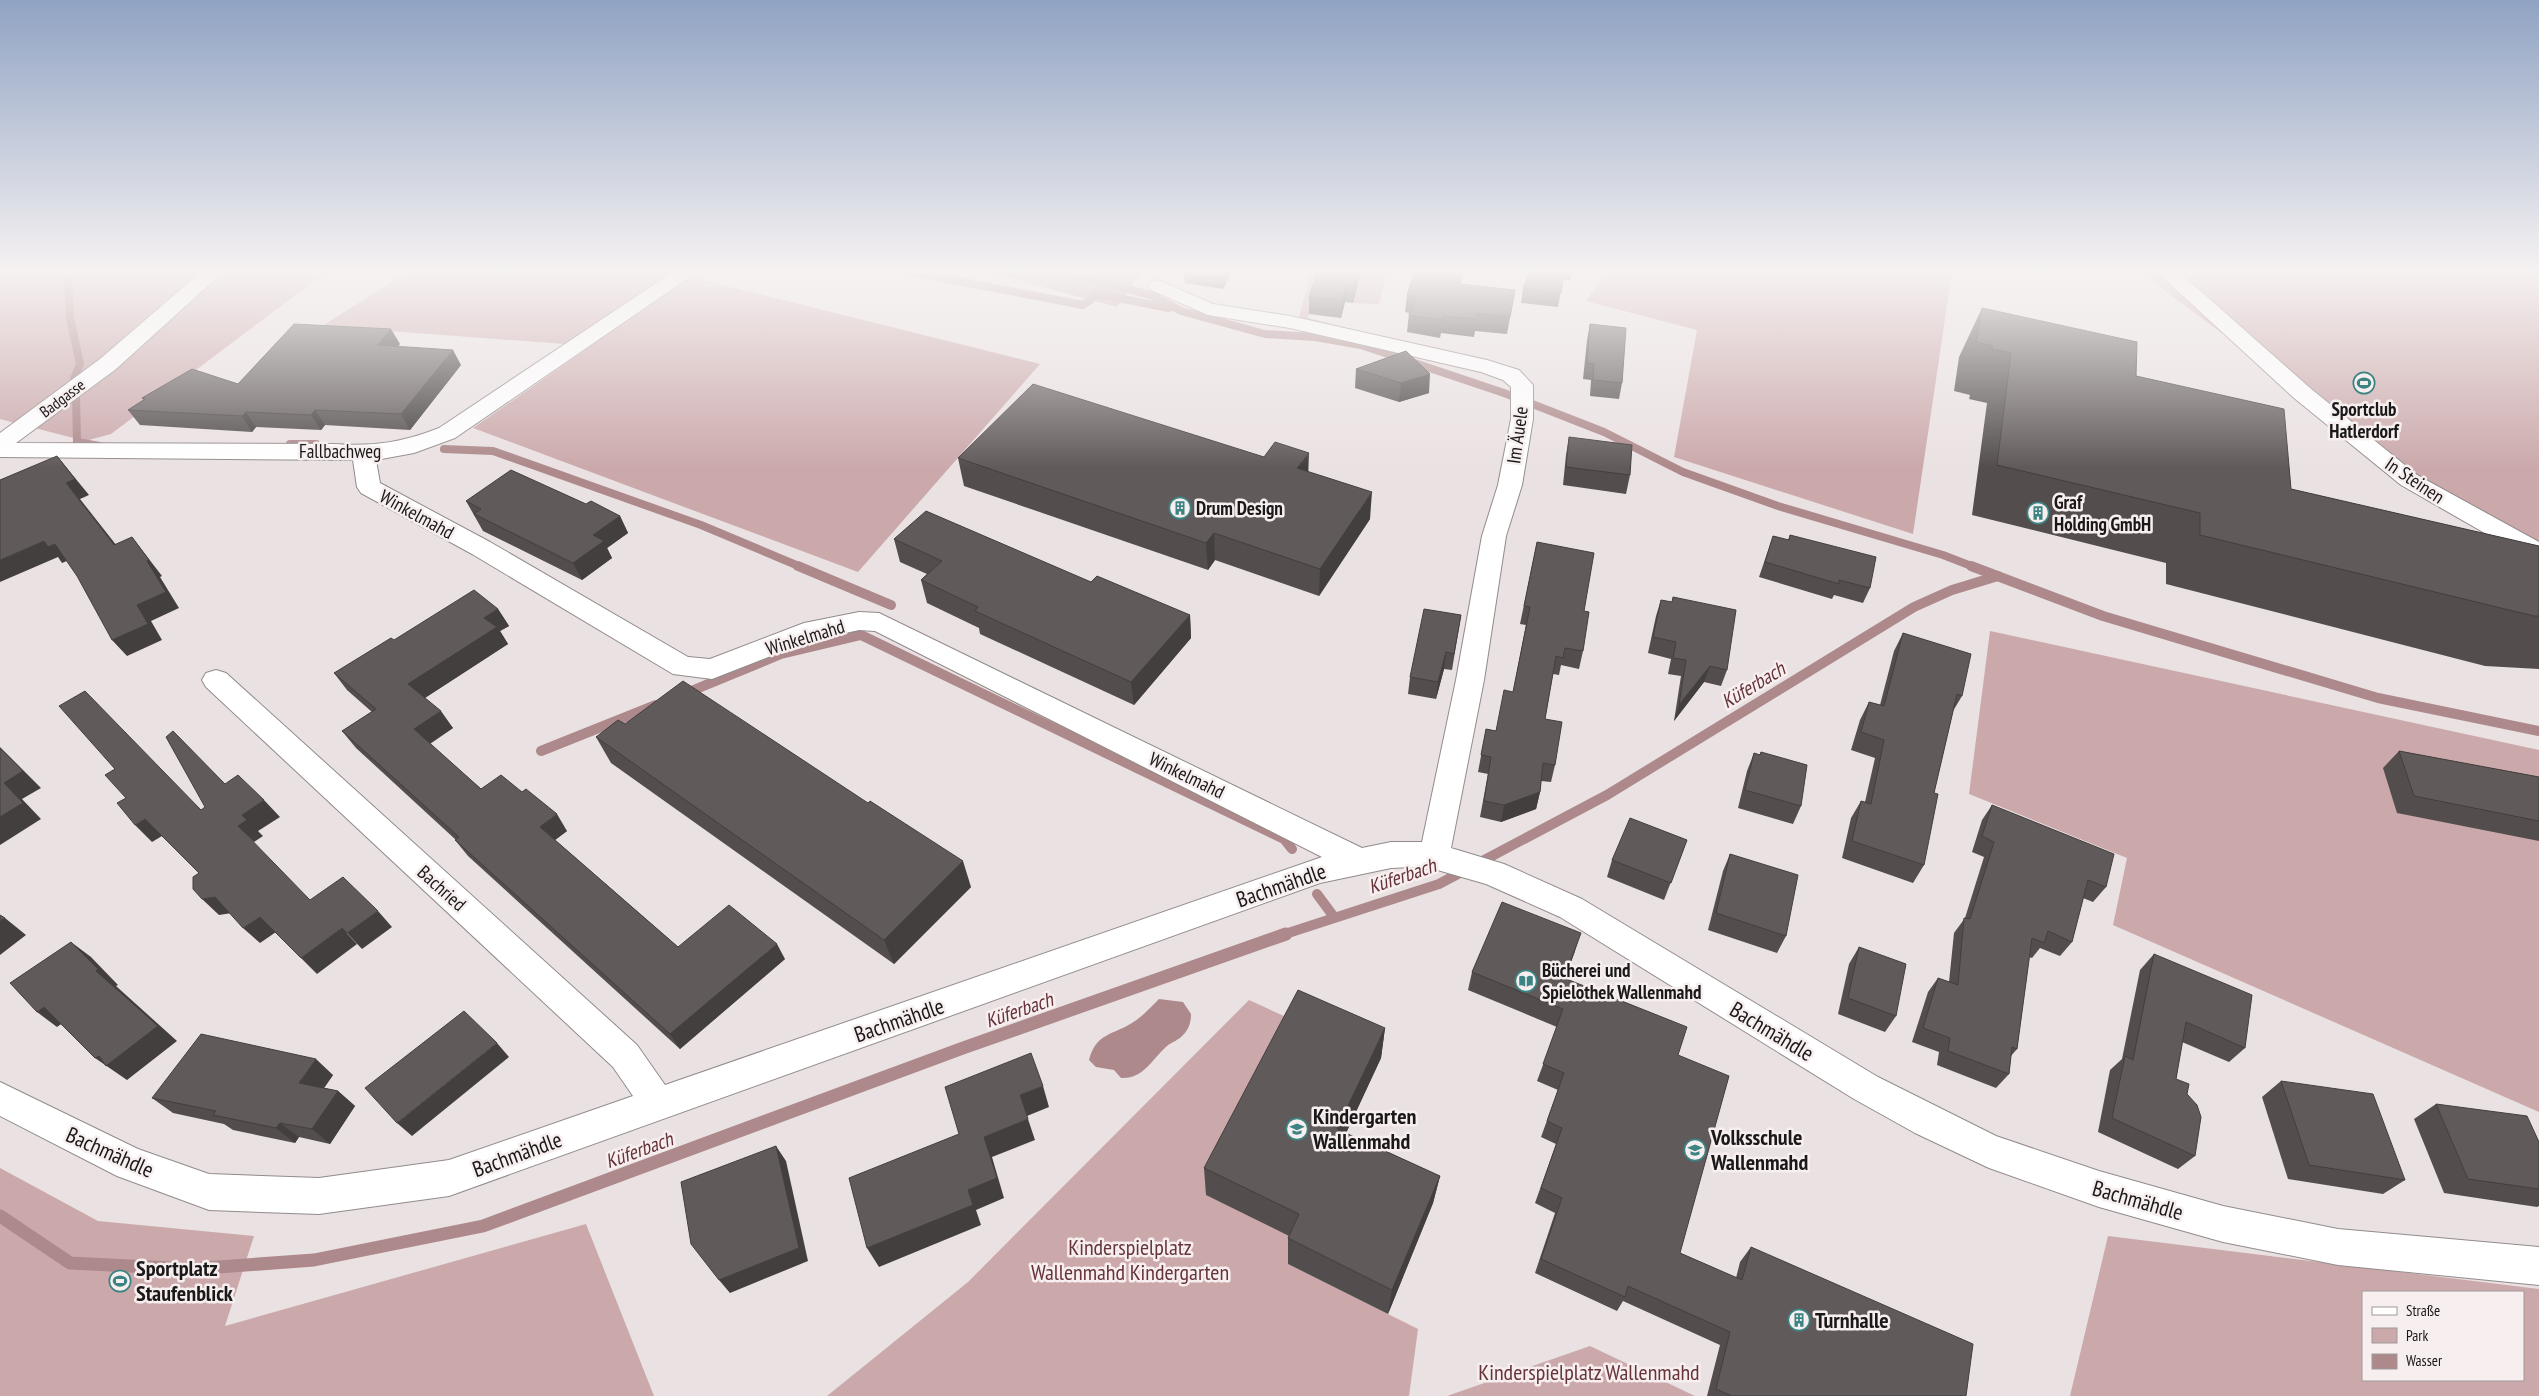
<svg xmlns="http://www.w3.org/2000/svg" width="2539" height="1396" font-family="'PT Sans Narrow',sans-serif">
<style>
.green{fill:#cba9ab;fill-rule:evenodd}
.forest{fill:#c09b9e}
.water{fill:#ad898b}
.lines{fill:none;stroke-linecap:round;stroke-linejoin:round}
.stream-far2{stroke:#ad898b;stroke-width:8}
.stream-far1{stroke:#ad898b;stroke-width:10}
.stream{stroke:#ad898b;stroke-width:13}
.street-casing{stroke:#928b8b;stroke-width:2}
.street{fill:#fff;fill-rule:evenodd}
.wall{fill:#534d4d}
.shaded-wall{fill:#443f3f}
.building{fill:#615a5a;stroke:#443f3f}
.labels{text-anchor:middle;stroke-width:5;stroke-linejoin:round;paint-order:stroke}
.far-street-label{font-size:16px;fill:#1b1819;stroke:#f7efef}
.poi-label{font-size:19px;font-weight:bold;fill:#1b1819;stroke:#f7efef;text-anchor:start}
.street-label{font-size:19px;fill:#1b1819;stroke:#f7efef}
.water-label{font-size:20px;font-style:italic;fill:#653238;stroke:#f7efef}
.near-street-label{font-size:22px;fill:#1b1819;stroke:#f7efef}
.near-poi-label{font-size:22px;font-weight:bold;fill:#1b1819;stroke:#f7efef;text-anchor:start}
.near-park-label{font-size:22px;fill:#67343a;stroke:#f7efef}
</style>
<rect width="100%" height="100%" fill="#eae1e2"/>
<!-- green -->
<g class="green">
<path d="M0,272h326l-215,162 -26,7 -85,-22z"/>
<path d="M408,272h273l-2,2 361,90 -182,208 -385,-144 118,-82 -269,-20z"/>
<path d="M1311,272h75l-6,30 -3,2 -24,-1 6,-23 -39,-3 -12,41 44,11 -1,1 -49,-10 -3,-3z"/>
<path d="M1606,272h346l-39,262 -239,-77 23,-127 -111,-29z"/>
<path d="M2139,272h400v272l-99,-50z"/>
<path d="M1990,631l549,119v362l-426,-187 14,-67 -158,-64z"/>
<path d="M1249,1000l48,22 1,218 -10,24 130,65 -9,67h-582l141,-114z"/>
<path d="M0,1168l98,53 156,15 -29,90 361,-102 68,172h-654z"/>
<path d="M2108,1236l431,53v107h-469zM2363,1292h160v88h-160z"/>
<path d="M1590,1346l105,50h-248z"/>
</g>
<!-- forest -->
<path class="forest" d="M987,272h154l-24,35z"/>
<!-- water -->
<path class="water" d="M1159,999l24,3 8,12c0,8 -2,15 -8,21 -4,5 -11,7 -16,11 -15,13 -23,33 -46,32l-7,-8 -18,-3 -7,-7c7,-27 24,-25 43,-37 10,-6 19,-16 27,-24z"/>
<g class="lines">
<!-- stream-far2 -->
<g class="stream-far2">
<path d="M70,272l-2,6 2,40 10,46 -6,15"/>
<path d="M911,272l172,33 15,-11 71,14"/>
<path d="M1059,272l92,23 30,16 84,23 50,3 46,8 143,48 100,39 79,40 95,34 165,49 31,12"/>
<path d="M76,397l1,45 23,4"/>
<path d="M290,444h26"/>
<path d="M444,449l49,2 208,74 100,42"/>
</g>
<!-- stream-far1 -->
<g class="stream-far1">
<path d="M798,566l93,39"/>
<path d="M1971,566l132,50 275,82 161,33"/>
<path d="M684,694l97,-40 80,-19 423,204 8,10"/>
<path d="M541,751l115,-46"/>
<path d="M1317,894l17,23"/>
<path d="M1282,935l157,-51 168,-89 307,-188 38,-17 46,-14"/>
</g>
<!-- stream -->
<path class="stream" d="M0,1216l70,47 121,6 123,-9 169,-34 480,-178 323,-114"/>
<!-- street casing -->
<g class="street-casing">
<g id="street">
<path d="M201,272h22l-107,97 -100,74 319,1c38,3 69,-2 104,-16l234,-156h24l-242,166 -41,15 -38,7 4,23 110,59 198,115 22,2 94,-36 55,-11 20,1 483,235 29,-6h31l34,-162 26,-144 16,-51 13,-66v-32l-8,-7 -22,-8 -191,-44 -82,-13 -57,-25 -3,-4 3,-4 7,-2 55,24 77,12 197,44 32,10 14,15v34l-11,66 -16,51 -22,144 -33,168 53,16 78,35 296,178 118,59 103,35 124,35 115,23 201,18v38l-201,-20 -115,-23 -124,-35 -110,-39 -74,-35 -61,-34 -294,-182 -74,-33 -52,-15 -22,-2 -21,1 -71,15 -871,313 -130,18 -110,-4 -92,-34 -117,-60v-34l138,67 71,25 110,4 130,-18 184,-64 -20,-29 -407,-380 -4,-7 4,-7 10,-3 10,3 411,372 28,40 657,-228 -447,-226 -16,-1 -50,11 -97,38 -39,-5 -201,-120 -111,-61 -4,-6 -4,-27 -353,-3v-24l100,-74z"/>
<path d="M2157,272h22l131,116 107,87 122,67v20l-9,-3 -129,-74 -107,-87z"/>
</g>
</g>
<!-- street -->
<use href="#street" class="street"/>
</g>
<!-- wall -->
<g class="wall">
<path d="M1184,272h48l-9,17 -38,-6z"/>
<path d="M1361,272l-8,31 -8,-1 -4,16 -32,-4v-17z"/>
<path d="M1462,272l-2,12 55,6 -8,44 -32,-3 -1,6 -33,-4 -1,5 -33,-6 2,-19 -4,-1 2,-17z"/>
<path d="M1530,272h43l-3,8 -7,-1 -5,28 -37,-4 2,-15z"/>
<path d="M1982,308l154,68 155,113 248,57v123l-54,-3 -319,-82v-21l-194,-48 15,-112 -18,-4 1,-4 -16,-4 5,-34z"/>
<path d="M1590,324l32,59 -3,16 -29,-3 1,-16 -8,-1 4,-39z"/>
<path d="M400,344l-2,2 63,19 -51,65 -85,-5 -4,5 -65,-3 -4,5 -112,-7 -12,-15 16,-10 -2,-2 96,-14z"/>
<path d="M1406,351l23,42 -30,9 -44,-14 1,-19z"/>
<path d="M1569,437l61,38 -4,19 -63,-9 3,-30z"/>
<path d="M958,458l350,14 62,47 -51,77 -104,-36 -7,10 -244,-84z"/>
<path d="M466,501l120,3 34,12 8,17 -21,15 5,10 -30,22 -99,-49z"/>
<path d="M1790,535l80,53 -7,15 -29,-8 -2,4 -73,-22 14,-41 15,4z"/>
<path d="M894,539l197,43 99,33 1,23 -57,67 -154,-71 -1,-6 -52,-25 -6,-23 6,-6 -27,-12z"/>
<path d="M1537,542l47,69 -1,40 -4,18 -18,-4 -2,10 -6,-1 -8,45 10,46 -4,17 -10,-1 -1,11 -4,17 -35,13 -21,-5 8,-43 -10,-2 8,-43 10,2 17,-39 13,-67 -6,-1z"/>
<path d="M1661,600l66,70 -6,16 -17,-4 -30,39 7,-45 -13,-2 3,-15 -23,-6 8,-37z"/>
<path d="M498,609l11,17 -9,5 8,13 -83,54 28,30 -23,16 51,45 86,42 -12,9 123,107 107,12 -105,90 -212,-193 -13,-16h1l-100,-92 -14,-17 30,-19 -25,-22 -13,-17z"/>
<path d="M1461,615l-9,55 -8,-1 -8,30 -28,-5 2,-17z"/>
<path d="M1903,633l59,63 -9,15 -19,82 -10,72 -11,18 -71,-25 9,-40 10,-17 4,1 10,-44 -24,-8 9,-30 9,-18 11,3 14,-54z"/>
<path d="M625,724l346,163 -77,77 -283,-201 -15,-26z"/>
<path d="M2399,751l140,26v64l-142,-28 -14,-45z"/>
<path d="M1761,752l40,54 -8,18 -55,-16 9,-37 7,-18 5,2z"/>
<path d="M1992,805l114,82 -13,15 -10,-4 -11,44 -12,14 -20,-8 -8,10 -3,-1 -12,92 -6,7 -2,18 -13,14 -59,-23 2,-13 -27,-10 16,-50 10,-14 11,4 5,-49 11,-15 19,-61 -12,-5 10,-32z"/>
<path d="M1687,840l-23,60 -57,-23 5,-17z"/>
<path d="M1730,854l56,82 -9,17 -69,-23 15,-59z"/>
<path d="M1859,947l37,69 -11,16 -47,-18 11,-50z"/>
<path d="M1575,951l-10,28 113,76 2,198 56,25 4,-16 11,-15 215,149h-259l13,-51 -97,-44 -6,10 -82,-38 20,-60 -20,-10 21,-59 -15,-7 17,-47 -21,-9 20,-54 -89,-37 4,-18z"/>
<path d="M2154,954l91,94 -16,14 -47,-20 -6,37 11,15 8,62 -17,13 -80,-37 12,-62 12,-11 18,-89z"/>
<path d="M1385,1028l-4,30 -35,75 94,43 -7,27 -45,111 -100,-50v-26l1,-2 -83,-41 -2,-27z"/>
<path d="M333,1075l-9,13 14,3 17,15 -25,38 -31,-7 -4,6 -62,-13 -9,-6 -51,-11 -21,-15z"/>
<path d="M2281,1081l124,99 -22,14 -95,-15 -26,-82z"/>
<path d="M2436,1104l103,38v64l-2,1 -93,-14 -30,-74z"/>
</g>
<!-- shaded-wall -->
<g class="shaded-wall">
<path d="M1222,272h10l-9,17z"/>
<path d="M1358,272h3l-8,31 1,-17z"/>
<path d="M1571,272h2l-3,8z"/>
<path d="M1346,285l-1,17 -4,16 1,-18z"/>
<path d="M391,329l9,15 -14,16 -9,-15z"/>
<path d="M453,350l8,15 -51,65 -9,-16z"/>
<path d="M1430,374l-1,19 -30,9 2,-19z"/>
<path d="M315,410l10,15 -4,5 -10,-15z"/>
<path d="M246,412l10,15 -4,5 -10,-16z"/>
<path d="M1309,453l-1,27 -11,-12z"/>
<path d="M57,456l32,39 -9,4 48,61 -14,-15 -48,-62z"/>
<path d="M1372,492l-2,27 -51,77 1,-27z"/>
<path d="M620,516l8,17 -21,15 5,10 -30,22 -9,-17 20,-28z"/>
<path d="M1214,533l1,27 -7,10 -2,-27z"/>
<path d="M132,537l30,39 -2,1 19,31 -28,13 11,19 -35,16 -15,-16 25,-35z"/>
<path d="M44,541l11,3 14,16 -7,3 -4,-6 -58,25v-22z"/>
<path d="M498,609l11,17 -9,5 8,13 -88,57 -12,-17 76,-66z"/>
<path d="M1190,615l1,23 -57,67 -3,-23z"/>
<path d="M1446,652l-2,17 -8,30 2,-17z"/>
<path d="M1710,666l-6,16 -30,39 5,-16z"/>
<path d="M441,711l12,17 -27,18 -12,-17z"/>
<path d="M0,747l41,41 -19,11 19,20 -41,26v-28l4,-34z"/>
<path d="M1540,792l-4,17 -35,13 3,-17z"/>
<path d="M264,800l16,17 -22,14 5,5 -9,6 -16,-16 4,-11z"/>
<path d="M557,814l10,17 -16,12 -11,-16z"/>
<path d="M145,819l17,17 -10,6 -17,-17z"/>
<path d="M963,861l8,26 -77,77 -10,-24z"/>
<path d="M215,897l17,16 -13,2 -17,-16z"/>
<path d="M378,911l14,16 -30,22 -15,-16z"/>
<path d="M260,917l16,15 -16,11 -17,-15z"/>
<path d="M5,918l21,17 -26,20v-34z"/>
<path d="M342,928l15,16 -40,30 -16,-16z"/>
<path d="M1581,933l-6,18 -17,45 6,-18z"/>
<path d="M71,942l20,15 27,28 -2,1 61,55 -50,39 -32,-22 1,-87z"/>
<path d="M777,944l8,15 -105,90 -10,-15z"/>
<path d="M44,1007l20,15 -7,5 -20,-15z"/>
<path d="M1385,1028l-4,30 -46,99 2,-28z"/>
<path d="M497,1043l12,14 -97,79 -15,-13z"/>
<path d="M316,1059l17,16 -16,23 -18,-15z"/>
<path d="M1043,1086l6,21 -22,9 -7,-21z"/>
<path d="M338,1091l17,15 -25,38 -18,-15z"/>
<path d="M1028,1119l7,21 -43,17 12,41 -28,12 5,15 -102,42 -12,-19 101,-58 16,-53z"/>
<path d="M280,1123l19,14 -4,6 -19,-15z"/>
<path d="M776,1146l10,15 22,100 -78,32 -11,-13z"/>
<path d="M1440,1176l-7,27 -45,111 4,-24z"/>
</g>
<!-- building -->
<g class="building">
<path d="M1317,272h41l-4,14 -8,-1 -4,15 -33,-3z"/>
<path d="M1415,272h47l-2,12 55,6 -5,27 -33,-4 -1,6 -33,-3 -1,4 -33,-5 7,-19 -9,-1z"/>
<path d="M1530,272h34l-3,21 -38,-5z"/>
<path d="M1982,308l155,34 -1,34 148,33 7,80 248,57v70h-5l-334,-81v-22l-203,-48 14,-112 -19,-4 1,-3 -17,-4z"/>
<path d="M294,324l97,5 -14,16 76,5 -52,64 -86,-4 -4,5 -65,-3 -4,4 -114,-6 17,-11 -3,-1 50,-29 46,15z"/>
<path d="M1590,324l36,4 -4,55 -29,-3 1,-16 -7,-1z"/>
<path d="M1406,351l24,23 -29,9 -45,-14z"/>
<path d="M1033,384l231,73 11,-15 34,11 -12,15 75,24 -52,77 -106,-36 -8,10 -248,-85z"/>
<path d="M1569,437l63,8 -2,30 -64,-8z"/>
<path d="M57,456l18,23 -9,4 48,62 18,-8 17,23 -2,1 19,31 -29,13 11,19 -36,16 -35,-64 -22,-32 -7,3 -4,-6 -44,19v-80z"/>
<path d="M511,470l75,34 5,-3 29,15 -27,19 11,6 -31,22 -99,-49 7,-5 -15,-8z"/>
<path d="M926,511l165,71 6,-6 93,39 -59,67 -156,-71 3,-4 -57,-27 21,-19 -48,-22z"/>
<path d="M1790,535l86,22 -6,31 -31,-8v4l-74,-22 8,-26 16,4z"/>
<path d="M1537,542l57,11 -10,58 5,1 -6,39 -18,-3 -2,10 -7,-2 -11,63 17,3 -7,43 -12,-2 -3,29 -36,13 -20,-4 7,-44 -10,-2 5,-26 10,2 8,-41 9,2 17,-85 -6,-1z"/>
<path d="M474,590l24,19 -14,9 13,9 -89,57 33,27 -27,18 67,60 20,-14 21,17 4,-3 31,25 -17,13 138,120 51,-42 48,39 -107,90 -215,-194 4,-3 -117,-106 34,-22 -42,-36 57,-35 3,2z"/>
<path d="M1673,597l63,13 -9,60 -17,-4 -31,39 7,-45 -13,-2 3,-16 -23,-5 8,-37 11,2z"/>
<path d="M1424,609l37,6 -7,39 -8,-2 -8,30 -28,-5z"/>
<path d="M1903,633l68,21 -9,42 -5,-2 -23,99 4,1 -14,71 -72,-24 9,-40 10,3 13,-64 -23,-8 8,-30 15,4z"/>
<path d="M683,681l185,122 2,-2 93,60 -79,79 -288,-203 22,-17 7,4z"/>
<path d="M85,691l116,119 4,-3 -39,-70 7,-6 52,53 13,-9 26,25 -22,15 5,5 -9,6 72,74 33,-23 35,34 -31,22 -5,-5 -41,30 -41,-41 -17,11 -28,-31 -13,2 -9,-10v-12l6,-4 -54,-54 -10,6 -18,-22 9,-5 -21,-23 10,-6 -56,-63z"/>
<path d="M0,748l23,23 -19,12 19,20 -23,14z"/>
<path d="M2399,751l140,26v44l-125,-25z"/>
<path d="M1761,752l46,13 -6,41 -56,-16 9,-37 6,2z"/>
<path d="M1992,805l122,49 -8,33 -18,-7 -16,62 -24,-11 -4,12 -12,-5 -15,111 -5,-2 -3,27 -61,-23 2,-13 -27,-10 15,-50 20,7 6,-67 6,1 24,-77 -12,-6z"/>
<path d="M1630,818l57,22 -16,43 -59,-23z"/>
<path d="M1730,854l68,21 -12,61 -70,-23z"/>
<path d="M1502,902l79,31 -17,45 123,49 -9,28 51,21 -49,177 62,27 9,-33 222,97 -7,52h-234l-16,-7 14,-57 -102,-46 -3,11 -84,-38 21,-61 -21,-10 21,-60 -15,-7 17,-48 -21,-9 20,-55 -91,-37z"/>
<path d="M0,915l5,3 -5,3z"/>
<path d="M71,942l27,27 -2,2 62,55 -52,40 -7,-10 -4,2 -51,-51 -7,5 -27,-29z"/>
<path d="M1859,947l47,17 -10,52 -48,-18z"/>
<path d="M2154,954l98,41 -7,53 -59,-26 -10,57 13,5 -2,10 10,11 4,12 -6,39 -83,-38 13,-62 8,4z"/>
<path d="M1298,990l87,38 -48,101 103,47 -48,114 -104,-52 11,-24 -95,-46z"/>
<path d="M464,1011l33,32 -100,80 -32,-35z"/>
<path d="M201,1034l115,25 -17,24 39,8 -26,38 -32,-6 -4,5 -63,-13 3,-4 -64,-13z"/>
<path d="M1031,1053l12,33 -23,9 8,24 -44,18 13,41 -29,12 5,15 -106,43 -18,-70 110,-44 -14,-47z"/>
<path d="M2281,1081l92,13 32,86 -96,-15z"/>
<path d="M2436,1104l91,12 12,26v47l-71,-10z"/>
<path d="M776,1146l23,102 -80,32 -28,-36 -10,-62z"/>
</g>
<!-- sky -->
<linearGradient id="sky" x2="0" y2="1"><stop stop-color="#90a3c3"/><stop offset="0.58" stop-color="#f6f2f2"/><stop offset="1" stop-color="#f6f2f2" stop-opacity="0"/></linearGradient>
<rect width="2539" height="468" fill="url(#sky)"/>
<!-- icons -->
<defs>
<g id="stadium-ring" transform="scale(1.125)"><circle r="9.5" fill="#f7efef" stroke="#3c8483" stroke-width="1.5"/><path d="M0-5a6.5 5 0 1 0 0 10a6.5 5 0 1 0 0-10ZM-3.5-1.8h7v3.6h-7Z" fill="#3c8483"/></g>
<g id="building-ring" transform="scale(1.125)"><circle r="9.5" fill="#f7efef" stroke="#3c8483" stroke-width="1.5"/><path d="M-4-6H4V6H1V3H-1V6H-4ZM-2.5-4.3h1.7v1.8h-1.7ZM.8-4.3h1.7v1.8H.8ZM-2.5-1h1.7V.8h-1.7ZM.8-1h1.7V.8H.8Z" fill="#3c8483"/></g>
<g id="library-ring" transform="scale(1.125)"><circle r="9.5" fill="#f7efef" stroke="#3c8483" stroke-width="1.5"/><path d="M-6-4Q-3-5.5-.7-3.5V5Q-3 3-6 4ZM6-4Q3-5.5 .7-3.5V5Q3 3 6 4Z" fill="#3c8483"/></g>
<g id="school-ring" transform="scale(1.125)"><circle r="9.5" fill="#f7efef" stroke="#3c8483" stroke-width="1.5"/><path d="M0-5L7-2L0 1L-7-2ZM-4 1L0 2.5L4 1V4Q0 6-4 4Z" fill="#3c8483"/></g>
</defs>
<g fill-rule="evenodd">
<use href="#stadium-ring" x="2364" y="383"/>
<use href="#building-ring" x="1180" y="508"/>
<use href="#building-ring" x="2038" y="513"/>
<use href="#library-ring" x="1526" y="981"/>
<use href="#school-ring" x="1297" y="1129"/>
<use href="#school-ring" x="1695" y="1150"/>
<use href="#stadium-ring" x="120" y="1281"/>
<use href="#building-ring" x="1799" y="1320"/>
</g>
<g class="labels">
<!-- far-street labels -->
<g class="far-street-label">
<text transform="translate(62 398) rotate(-37)" y="6">Badgasse</text>
</g>
<!-- poi labels -->
<g class="poi-label">
<text x="2364" y="416" text-anchor="middle">Sportclub<tspan x="2364" dy="22">Hatlerdorf</tspan></text>
<text x="2054" y="509">Graf<tspan x="2054" dy="22">Holding GmbH</tspan></text>
<text x="1196" y="515">Drum Design</text>
<text x="1542" y="977">Bücherei und<tspan x="1542" dy="22">Spielothek Wallenmahd</tspan></text>
</g>
<!-- street labels -->
<g class="street-label">
<text transform="translate(1517 435) rotate(-82)" y="7">Im Äuele</text>
<text x="340" y="458">Fallbachweg</text>
<text transform="translate(2415 480) rotate(34)" y="7">In Steinen</text>
<text transform="translate(417 514) rotate(29)" y="7">Winkelmahd</text>
<text transform="translate(805 637) rotate(-17)" y="7">Winkelmahd</text>
<text transform="translate(1187 775) rotate(26)" y="7">Winkelmahd</text>
<text transform="translate(442 888) rotate(42)" y="7">Bachried</text>
</g>
<!-- water labels -->
<g class="water-label">
<text transform="translate(1753 685) rotate(-31)" y="7">Küferbach</text>
<text transform="translate(1402 876) rotate(-19)" y="7">Küferbach</text>
<text transform="translate(1019 1010) rotate(-19)" y="7">Küferbach</text>
<text transform="translate(639 1150) rotate(-20)" y="7">Küferbach</text>
</g>
<!-- near-street labels -->
<g class="near-street-label">
<text transform="translate(1281 885) rotate(-19)" y="8">Bachmähdle</text>
<text transform="translate(899 1020) rotate(-19)" y="8">Bachmähdle</text>
<text transform="translate(1772 1031) rotate(31)" y="8">Bachmähdle</text>
<text transform="translate(110 1152) rotate(24)" y="8">Bachmähdle</text>
<text transform="translate(517 1154) rotate(-20)" y="8">Bachmähdle</text>
<text transform="translate(2138 1200) rotate(16)" y="8">Bachmähdle</text>
</g>
<!-- near-poi labels -->
<g class="near-poi-label">
<text x="1313" y="1124">Kindergarten<tspan x="1313" dy="25">Wallenmahd</tspan></text>
<text x="1711" y="1145">Volksschule<tspan x="1711" dy="25">Wallenmahd</tspan></text>
<text x="136" y="1276">Sportplatz<tspan x="136" dy="25">Staufenblick</tspan></text>
<text x="1815" y="1328">Turnhalle</text>
</g>
<!-- near-park labels -->
<g class="near-park-label">
<text x="1130" y="1255">Kinderspielplatz<tspan x="1130" dy="25">Wallenmahd Kindergarten</tspan></text>
<text x="1589" y="1380">Kinderspielplatz Wallenmahd</text>
</g>
</g>
<!-- legend -->
<rect x="2362" y="1291" width="162" height="90" fill="#f7efef" stroke="#9f9999"/>
<rect x="2372" y="1307" width="25" height="8" fill="#ffffff" stroke="#9f9999"/>
<text x="2406" y="1316" font-size="15" fill="#1b1819">Straße</text>
<rect x="2372" y="1328" width="25" height="15" fill="#cba9ab" stroke="#9f9999"/>
<text x="2406" y="1341" font-size="15" fill="#1b1819">Park</text>
<rect x="2372" y="1354" width="25" height="15" fill="#ad898b" stroke="#9f9999"/>
<text x="2406" y="1366" font-size="15" fill="#1b1819">Wasser</text>
</svg>
